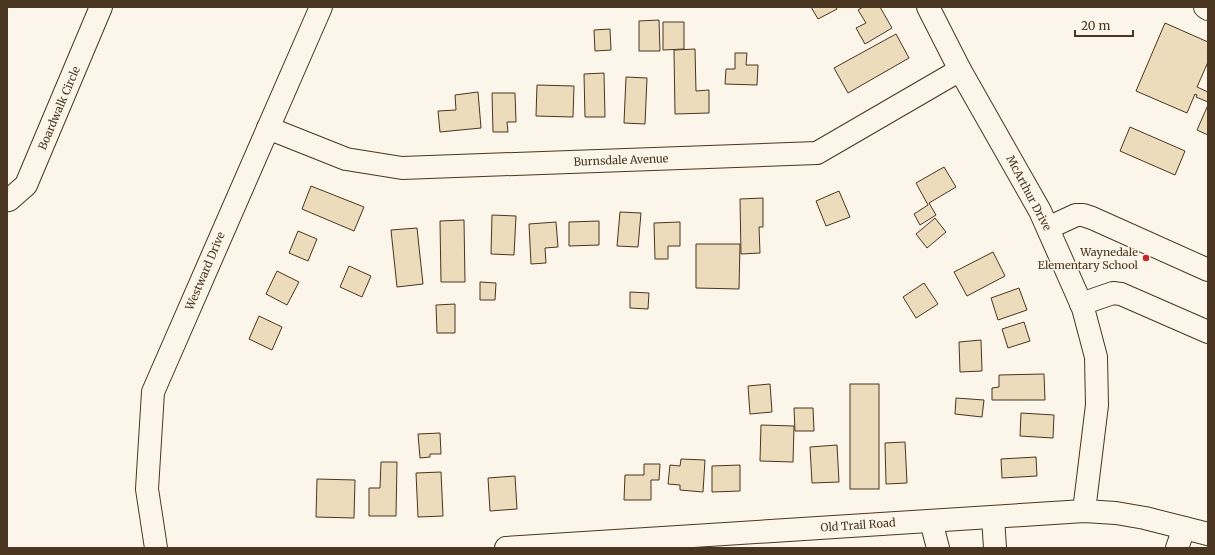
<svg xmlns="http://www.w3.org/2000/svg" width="1215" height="555" font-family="Merriweather,serif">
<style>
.building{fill:#ecdcbc;stroke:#4a3520}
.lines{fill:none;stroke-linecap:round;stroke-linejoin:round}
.minor-casing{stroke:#4a3520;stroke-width:24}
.minor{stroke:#fbf6e9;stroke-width:22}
.poi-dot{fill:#c62828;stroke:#fbf6e9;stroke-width:1.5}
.labels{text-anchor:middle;stroke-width:3;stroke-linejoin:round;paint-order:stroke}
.street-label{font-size:11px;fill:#4a3520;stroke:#fbf6e9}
.poi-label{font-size:11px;fill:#4a3520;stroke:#fbf6e9;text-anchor:end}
</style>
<rect width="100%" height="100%" fill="#fbf6e9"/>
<!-- building -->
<g class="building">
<path d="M811,7h25l1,2 -19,10z"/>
<path d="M863,7h17l12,21 -27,16 -9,-16 10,-5 -8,-13z"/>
<path d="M659,20l1,31h-21v-30z"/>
<path d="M663,22h21v27l-21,1z"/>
<path d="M1165,23l43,19v20l-11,25 11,5v10l-12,-5 1,-2 -2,-1 -8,19 -51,-22z"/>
<path d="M610,29l1,21 -16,1 -1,-21z"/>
<path d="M896,34l13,24 -61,35 -14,-25z"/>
<path d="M695,49l1,42 13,-1v23l-34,1 -1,-64z"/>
<path d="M735,53h12l-1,12h12l-1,20 -32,-1 1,-15h9z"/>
<path d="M604,73l1,44h-20l-1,-43z"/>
<path d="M626,77l21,1 -2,46 -21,-1z"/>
<path d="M537,85l37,1 -1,31 -37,-1z"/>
<path d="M478,92l3,36 -41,4 -2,-21 18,-1 -1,-15z"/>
<path d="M492,93h23l1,29h-9l1,10h-15z"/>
<path d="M1208,105v30l-11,-5z"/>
<path d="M1130,127l55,24 -10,24 -55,-24z"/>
<path d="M944,167l12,20 -27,16 7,12 -16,10 -6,-11 14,-9 -12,-22z"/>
<path d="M311,186l53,21 -10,24 -52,-22z"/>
<path d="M839,191l11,26 -24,9 -10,-25z"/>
<path d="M763,198v29h-4l1,26 -19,1 -1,-55z"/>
<path d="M620,212l21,1 -3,34 -21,-1z"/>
<path d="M492,215l24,1 -2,39 -23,-1z"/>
<path d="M935,218l11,14 -19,16 -11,-14z"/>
<path d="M464,220l1,62h-24l-1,-61z"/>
<path d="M599,221v24l-30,1v-24z"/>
<path d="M556,222l2,25 -13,1 1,15 -15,1 -2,-40z"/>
<path d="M680,222v24h-12v13h-13l-1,-36z"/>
<path d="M417,228l6,56 -26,3 -6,-57z"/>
<path d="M298,231l19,8 -9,22 -19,-8z"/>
<path d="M696,244h44l-1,45 -43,-1z"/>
<path d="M993,252l12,24 -38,20 -13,-24z"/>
<path d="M349,266l22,10 -9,21 -22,-10z"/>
<path d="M277,271l22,11 -12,23 -21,-11z"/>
<path d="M480,282l16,1 -1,17h-15z"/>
<path d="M924,283l14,21 -22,14 -13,-21z"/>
<path d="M1019,288l8,22 -29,10 -7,-22z"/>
<path d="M630,292l19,1 -1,16 -18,-1z"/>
<path d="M455,304v29h-18l-1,-28z"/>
<path d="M259,316l23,11 -10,23 -23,-11z"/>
<path d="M1024,322l6,19 -22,7 -6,-19z"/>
<path d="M981,340l1,31 -22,1 -1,-30z"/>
<path d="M1044,374l1,26h-53v-12l7,-1v-12z"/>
<path d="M770,384l2,28 -22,2 -2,-28z"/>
<rect x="850" y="384" width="29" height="105"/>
<path d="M956,398l28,2 -2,17 -27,-3z"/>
<path d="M794,408h19l1,23h-19z"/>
<path d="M1021,413l33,2 -1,23 -33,-2z"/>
<path d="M761,425l33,1 -1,36 -33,-1z"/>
<path d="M440,433l1,21h-11v3l-10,1 -2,-24z"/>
<path d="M905,442l2,41 -21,1 -1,-41z"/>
<path d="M837,445l2,37 -27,1 -2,-36z"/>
<path d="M1036,457l1,19 -35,2 -1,-19z"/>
<path d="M681,459l24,1 -2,32 -23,-2v-5l-12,-1 2,-19 10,1z"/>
<path d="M381,462h16l-1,54h-27v-28h11z"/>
<path d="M644,464h16l-1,16h-8v20h-27l1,-25h19z"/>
<path d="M740,465v26l-28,1v-26z"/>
<path d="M441,472l2,44 -25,1 -2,-44z"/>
<path d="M515,476l2,33 -27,2 -2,-33z"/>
<path d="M317,479l38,1 -1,38 -38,-1z"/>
</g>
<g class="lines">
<!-- minor casing -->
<g class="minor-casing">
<g id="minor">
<path d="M928,7l32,63 80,141 43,97 13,49 1,48 -13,106"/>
<path d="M1205,7l3,2"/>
<path d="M268,128l78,31 56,9 415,-15 143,-83"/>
<path d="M7,199l2,1 17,-15 75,-178"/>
<path d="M1048,228l28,-13h7l9,3 116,52"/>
<path d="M1081,304l32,-11 8,1 87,38"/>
<path d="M993,517l2,31"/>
<path d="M931,521l7,27"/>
<path d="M156,548l-9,-59 6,-97 168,-385"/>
<path d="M506,548l578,-37 32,2 29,5 63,16"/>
<path d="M1177,548l7,-20"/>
</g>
</g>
<!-- minor -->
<use href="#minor" class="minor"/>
</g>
<!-- markers -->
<circle class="poi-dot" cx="1146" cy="258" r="4"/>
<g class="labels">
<!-- street labels -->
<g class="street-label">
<text transform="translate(59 108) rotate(-67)" y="4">Boardwalk Circle</text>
<text transform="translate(621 160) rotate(-2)" y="4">Burnsdale Avenue</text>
<text transform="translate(1029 193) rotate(62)" y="4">McArthur Drive</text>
<text transform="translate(205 271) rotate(-67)" y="4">Westward Drive</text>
<text transform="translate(858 525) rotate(-4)" y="4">Old Trail Road</text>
</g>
<!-- poi labels -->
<g class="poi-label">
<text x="1138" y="256">Waynedale<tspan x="1138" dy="13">Elementary School</tspan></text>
</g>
</g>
<!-- border -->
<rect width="1215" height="555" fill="none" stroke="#4a3520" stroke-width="16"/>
<!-- scale -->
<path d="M1075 30v6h58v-6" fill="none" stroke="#4a3520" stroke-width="2"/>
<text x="1081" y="30" font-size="12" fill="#4a3520" stroke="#fbf6e9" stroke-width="3" paint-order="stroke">20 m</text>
</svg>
